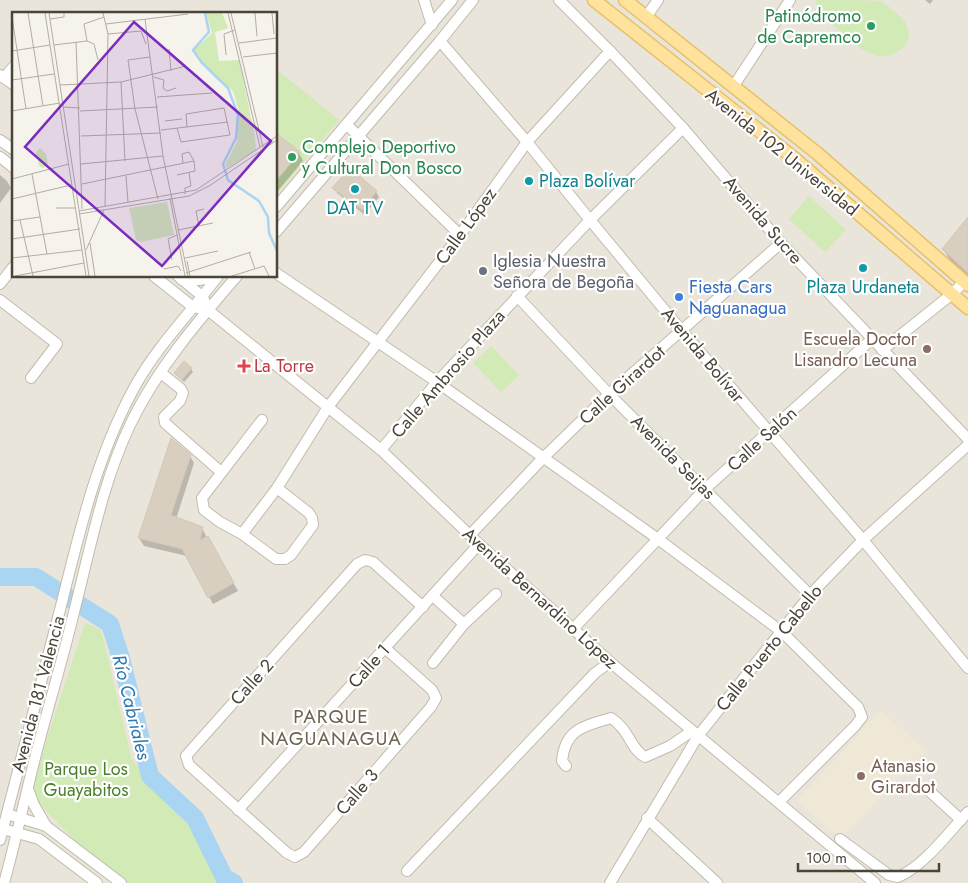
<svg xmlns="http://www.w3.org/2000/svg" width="968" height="883" font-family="Jost,sans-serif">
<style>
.residential{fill:#eae5da;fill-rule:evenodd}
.education{fill:#efe8d6}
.green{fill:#d2eab5}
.shadow{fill:#0003}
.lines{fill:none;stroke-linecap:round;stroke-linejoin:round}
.river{stroke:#a9d4f2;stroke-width:18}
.building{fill:#d8cfc1;stroke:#d3c7b4}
.minor-casing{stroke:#c2bbae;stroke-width:12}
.major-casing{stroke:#e6c16a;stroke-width:15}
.minor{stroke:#fff;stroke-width:10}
.major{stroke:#ffe39c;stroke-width:12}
.leisure-dot{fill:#2e9e5b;stroke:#fff;stroke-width:2}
.culture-dot{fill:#0f9aa8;stroke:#fff;stroke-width:2}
.worship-dot{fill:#6b7280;stroke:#fff;stroke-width:2}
.shop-dot{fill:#3f7fe0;stroke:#fff;stroke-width:2}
.education-dot{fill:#8d6e63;stroke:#fff;stroke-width:2}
.health-dot{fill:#e0444e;stroke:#fff;stroke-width:2}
.labels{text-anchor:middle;stroke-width:4.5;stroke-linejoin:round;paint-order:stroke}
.leisure-label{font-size:18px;fill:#27864d;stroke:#fff;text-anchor:end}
.street-label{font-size:18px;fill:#4b4439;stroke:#fff}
.culture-label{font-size:18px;fill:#0d838f;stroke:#fff}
.worship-label{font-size:18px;fill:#5b616d;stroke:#fff;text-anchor:start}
.shop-label{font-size:18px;fill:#366cbe;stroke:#fff;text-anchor:start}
.education-label{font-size:18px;fill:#785e54;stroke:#fff;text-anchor:end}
.health-label{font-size:18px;fill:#be3a42;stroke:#fff;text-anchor:start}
.park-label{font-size:18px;fill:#4a7f2a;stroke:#fff}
.water-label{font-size:19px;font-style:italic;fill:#2e7ab2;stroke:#fff}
.neighbourhood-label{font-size:19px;letter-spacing:1px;fill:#6e6250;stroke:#fff}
.inset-river{fill:none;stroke:#a9d4f2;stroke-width:2.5}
.inset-road{fill:none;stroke:#b2ada4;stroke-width:1}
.view{fill:#7b2cbf;fill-opacity:0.15;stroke:#7b2cbf;stroke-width:2.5}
.inset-edge{fill:none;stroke:#4b4439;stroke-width:2.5}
</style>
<rect width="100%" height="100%" fill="#f6f3ec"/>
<!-- residential -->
<path class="residential" d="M0,0h968v883h-968zM14,14h262v262h-262z"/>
<!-- education -->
<path class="education" d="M880,710l46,41 -86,88 -43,-38z"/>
<!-- green -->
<g class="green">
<path d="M816,0c11,0 58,0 65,1 5,3 23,17 25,23 11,20 -14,37 -32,31 -17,-5 -43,-33 -57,-45z"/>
<path d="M276,69l63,51 -63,75z"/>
<path d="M809,196l37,34 -21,22 -36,-33z"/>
<path d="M491,346l28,29 -18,17 -28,-29z"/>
<path d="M85,623l16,7 31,130 69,75 28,48h-101l-47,-36 -52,-54z"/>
</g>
<!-- shadow -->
<g class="shadow">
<path d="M925,0h8l-3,4z"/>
<path d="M276,134l23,19 4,8 -27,32z"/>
<path d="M0,175l7,6 4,7 -11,15z"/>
<path d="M334,188l42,4 3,5 -14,18 -28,-22z"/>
<path d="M968,219v58l-18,-17 -7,-11z"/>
<path d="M191,369l2,3 -9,10 -9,-9z"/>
<path d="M190,456l4,7 -18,56 26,9 4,8 -1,3 2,-1 31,53 -25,13 -26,-48 -43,-10 -5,-8z"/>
</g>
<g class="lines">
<!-- river -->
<path class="river" d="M0,577h36l74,47 11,34 29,118 45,42 29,59 10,6"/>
</g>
<!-- building -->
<g class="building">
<path d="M276,133l24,19 -24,29z"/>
<path d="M350,168l27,23 -15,19 -30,-22z"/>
<path d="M968,217v56l-26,-24z"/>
<path d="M184,361l8,7 -10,12 -8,-7z"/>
<path d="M171,438l20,17 -20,60 32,12 -3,13 8,-4 26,47 -26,15 -26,-49 -44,-11z"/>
</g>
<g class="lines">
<!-- minor casing -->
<g class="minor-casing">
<g id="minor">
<path d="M424,0l8,25"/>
<path d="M559,0l51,51 73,77 98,115 187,196"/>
<path d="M646,17l12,-17"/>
<path d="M440,41l87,101 63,78 92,111 181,209 105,128"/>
<path d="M0,75l14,10"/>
<path d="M4,78l10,-12"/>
<path d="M733,87l57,-87"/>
<path d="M347,125l113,110"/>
<path d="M0,140l14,10"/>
<path d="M0,157l14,11"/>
<path d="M276,207l176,-207"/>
<path d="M276,232l164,-191 33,-41"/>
<path d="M276,273l161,109 221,157 124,93 76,75 4,10 -7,9 -76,76"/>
<path d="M154,276l39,31 15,3 173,140 98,94 131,118 265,221"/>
<path d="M178,276l25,21 2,5"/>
<path d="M182,280h19l16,-4"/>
<path d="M0,284l14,-18"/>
<path d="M517,296l92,98 201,201"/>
<path d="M0,300l57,44 -26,34"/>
<path d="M882,350l70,-56 12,-12"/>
<path d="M161,373l20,16 2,4 -3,8 -16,16 1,6 56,49"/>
<path d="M262,420l-60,78 2,12 16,12 22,12 35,-46 51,-81 132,-172 67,-93 83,-91"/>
<path d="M381,450l56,-68 153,-162 93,-92"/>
<path d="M242,534l34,25h9l6,-4 22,-30 -1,-7 -3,-5 -32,-25"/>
<path d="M470,535l73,-77 66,-64 172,-151"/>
<path d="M433,596l31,28"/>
<path d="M573,629l132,-140 167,-150"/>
<path d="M385,648l47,42 4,8 -5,9 -127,145 -9,5 -8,-4 -98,-88 -3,-9 7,-8 164,-184 8,-4 8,2 50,45"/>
<path d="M433,663l31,-39 32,-30"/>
<path d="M566,766l-4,-5c3,-32 22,-35 49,-43 18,11 20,32 34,39l25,-11 22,-15"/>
<path d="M926,788l35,32"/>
<path d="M28,789l6,16 12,21"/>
<path d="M238,810l241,-266"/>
<path d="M7,814l39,12 75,57"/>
<path d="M647,818l70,65"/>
<path d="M3,829l36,10 58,44"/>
<path d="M840,839l49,36 9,2c26,-11 50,-44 70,-65"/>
<path d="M0,840c20,-78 41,-156 61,-234 19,-77 37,-155 77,-225 22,-38 54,-70 80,-105"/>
<path d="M407,871l188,-198 15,-11"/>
<path d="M4,883c11,-40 20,-81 30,-121 13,-52 29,-103 41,-154 16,-63 28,-127 56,-185 26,-54 67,-102 106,-147"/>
<path d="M610,883l88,-147 112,-141 53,-55 105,-95"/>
</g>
</g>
<!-- major casing -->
<g class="major-casing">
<g id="major">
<path d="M594,0l201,159 173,149"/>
<path d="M625,0l193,154 150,131"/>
</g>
</g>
<!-- minor -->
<use href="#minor" class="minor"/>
<!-- major -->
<use href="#major" class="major"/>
</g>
<!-- markers -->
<g class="leisure-dot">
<circle cx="871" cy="26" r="5"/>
<circle cx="292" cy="157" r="5"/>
</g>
<g class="culture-dot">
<circle cx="529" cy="181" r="5"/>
<circle cx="355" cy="189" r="5"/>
<circle cx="863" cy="268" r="5"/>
</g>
<circle class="worship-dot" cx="483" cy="271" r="5"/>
<circle class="shop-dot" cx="679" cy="297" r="5"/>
<g class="education-dot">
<circle cx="927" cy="349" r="5"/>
<circle cx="861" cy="776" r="5"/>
</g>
<path class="health-dot" d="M241.5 358.5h5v5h5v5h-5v5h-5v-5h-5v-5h5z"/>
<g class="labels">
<!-- leisure labels -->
<g class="leisure-label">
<text x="861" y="22">Patinódromo<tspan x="861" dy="21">de Capremco</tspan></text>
<text x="302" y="153" text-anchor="start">Complejo Deportivo<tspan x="302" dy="21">y Cultural Don Bosco</tspan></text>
</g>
<!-- street labels -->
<g class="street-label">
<text transform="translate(782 152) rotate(39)" y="6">Avenida 102 Universidad</text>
<text transform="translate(763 220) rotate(49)" y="6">Avenida Sucre</text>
<text transform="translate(466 226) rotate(-54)" y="6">Calle López</text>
<text transform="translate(703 355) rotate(50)" y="6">Avenida Bolívar</text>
<text transform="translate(448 374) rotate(-49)" y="6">Calle Ambrosio Plaza</text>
<text transform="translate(622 385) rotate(-42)" y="6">Calle Girardot</text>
<text transform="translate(762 439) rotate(-42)" y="6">Calle Salón</text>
<text transform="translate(673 457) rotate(45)" y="6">Avenida Seijas</text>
<text transform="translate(540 598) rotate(42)" y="6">Avenida Bernardino López</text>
<text transform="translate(769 648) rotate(-51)" y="6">Calle Puerto Cabello</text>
<text transform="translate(369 666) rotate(-48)" y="6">Calle 1</text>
<text transform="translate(252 682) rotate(-48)" y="6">Calle 2</text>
<text transform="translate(38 694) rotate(-75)" y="6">Avenida 181 Valencia</text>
<text transform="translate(357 792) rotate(-49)" y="6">Calle 3</text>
</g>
<!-- culture labels -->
<g class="culture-label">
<text x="539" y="187" text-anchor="start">Plaza Bolívar</text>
<text x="355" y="214">DAT TV</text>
<text x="863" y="293">Plaza Urdaneta</text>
</g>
<!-- worship labels -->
<g class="worship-label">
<text x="493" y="267">Iglesia Nuestra<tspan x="493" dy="21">Señora de Begoña</tspan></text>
</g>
<!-- shop labels -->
<g class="shop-label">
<text x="689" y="293">Fiesta Cars<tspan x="689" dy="21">Naguanagua</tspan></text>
</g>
<!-- education labels -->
<g class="education-label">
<text x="917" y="345">Escuela Doctor<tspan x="917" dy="21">Lisandro Lecuna</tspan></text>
<text x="871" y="772" text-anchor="start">Atanasio<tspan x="871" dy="21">Girardot</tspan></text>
</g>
<!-- health labels -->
<g class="health-label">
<text x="254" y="372">La Torre</text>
</g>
<!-- park labels -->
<g class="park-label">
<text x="86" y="775">Parque Los<tspan x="86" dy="21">Guayabitos</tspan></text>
</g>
<!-- water labels -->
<g class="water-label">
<text transform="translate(132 707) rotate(76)" y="7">Río Cabriales</text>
</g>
<!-- neighbourhood labels -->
<g class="neighbourhood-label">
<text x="331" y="723">PARQUE<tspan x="331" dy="22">NAGUANAGUA</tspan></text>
</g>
</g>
<!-- overview -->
<g transform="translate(12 12)">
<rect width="265" height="265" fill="#f6f3ec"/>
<path d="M194,1h16l6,15 -13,4 4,29 20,-1 16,76 1,14 -29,18 -2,-3 12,-23 2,-31 -6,-20 -29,-27 -10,-14 18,-17zM28,136l6,6 2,10 -5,4 -4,-2 -3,-14zM155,190l7,33 -33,7 -5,-2 -7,-32z" fill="#d2eab5"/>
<path class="inset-river" d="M193,1l4,19 -16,18 9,13 26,25 10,27 -2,23 -13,26 5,16 31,21 9,16 1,16 8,18"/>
<path class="inset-road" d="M16,1l15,93M33,1l41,263M37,1l40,263M91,1l5,21 -3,172M216,1l32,134M219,1l32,134M243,1l2,23M260,1l2,21M0,5l14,92M38,7l14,-2v-4M133,7l18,137 25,120M94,12l82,-10M96,22l33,-3 5,13M64,30l6,167M227,31l38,-5M42,33l33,-4M157,37l2,22M0,39l38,-6M214,43l-2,-21 11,-4M138,45l-22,3 7,49 23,90M231,45l34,-4M86,48l-4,-16 -7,-3 -3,-17 20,-7M142,65l10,3 -1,8 4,3 9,-3M0,68l42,-6M109,70l4,79M48,73l61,-3 65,-16M145,85l55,-4M52,95l16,1M0,99l48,-8M68,99l78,-4M153,109l17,-2M165,116l4,14 49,-7 -6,-27 -38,6 1,13M149,118l67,-8M69,124l80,-3M171,151l-1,-9 7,-2 5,9M69,152l82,-8M20,162l15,80M114,164l2,26M0,167l57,-15M70,172l112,-23 1,10 -18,4M173,182v-6l6,-2 -2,-13M158,186l15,78M0,187l59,-14M44,196h19M67,199l117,-21 81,-54M67,202l110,-18 20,-10 68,-46M8,208l13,56M0,209l28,-4M187,214l-3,-15 8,-2M166,218l35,-7M0,227l68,-10M78,231l5,33M74,238l18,-40M237,240l6,17M0,246l70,-8M173,246l33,-7M160,248l-4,-21 9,-4M175,249l3,15M152,257l14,-3 3,5M174,261l65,-21M3,264l69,-13M220,264l32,-10 5,10"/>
<path class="view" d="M122,10l137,119 -109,125 -137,-119z"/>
<rect width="265" height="265" class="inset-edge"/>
</g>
<!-- scale -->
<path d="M798 863v8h141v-8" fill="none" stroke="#4b4439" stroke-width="2.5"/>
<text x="806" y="863" font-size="15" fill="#4b4439" stroke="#ffffff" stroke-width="4" paint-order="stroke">100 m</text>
</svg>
